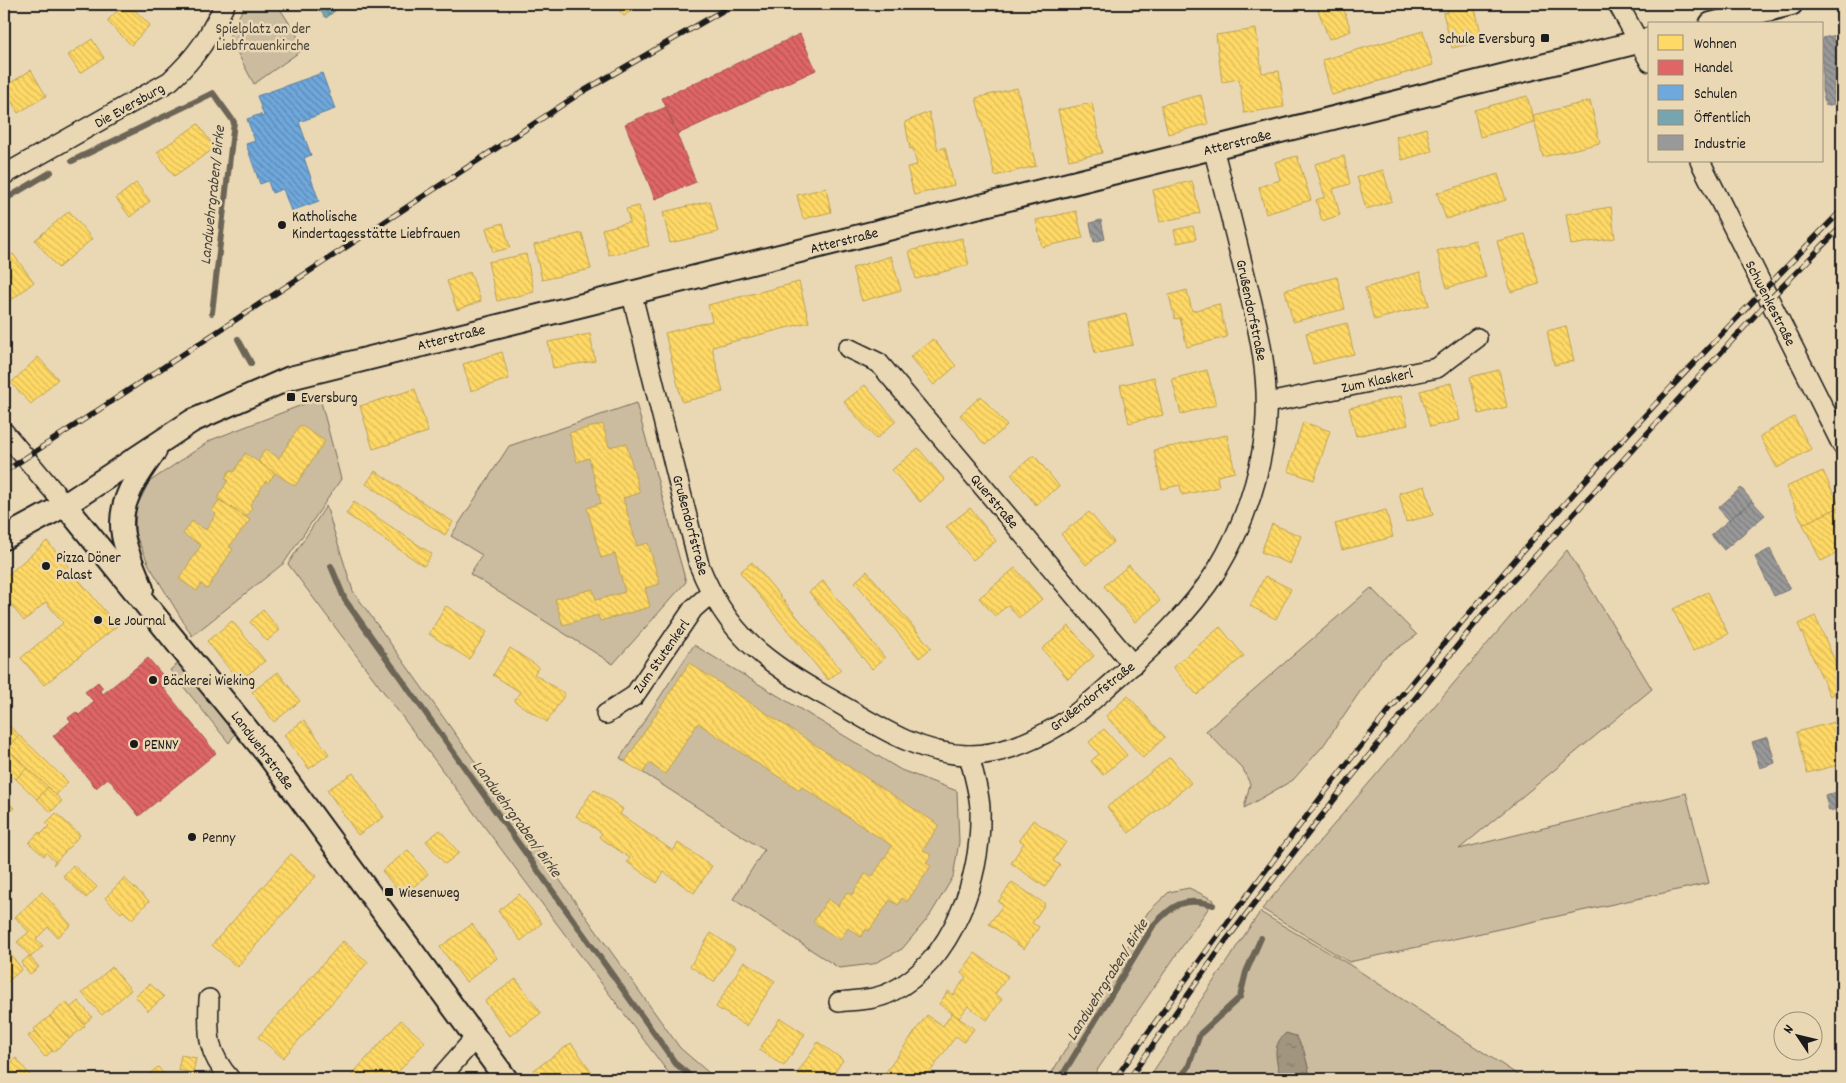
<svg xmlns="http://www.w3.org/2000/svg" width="1846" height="1083" font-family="Dekko,sans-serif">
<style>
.green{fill:#ccbc9f;stroke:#746c5e}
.water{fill:url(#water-ripples);stroke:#6c6557}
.homes{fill:url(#homes-back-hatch);stroke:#bba050}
.shops{fill:url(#shops-back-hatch);stroke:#a55050}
.schools{fill:url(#schools-back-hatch);stroke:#567ea2}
.public{fill:url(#public-back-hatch);stroke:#5b7c83}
.industry{fill:url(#industry-back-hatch);stroke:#747474}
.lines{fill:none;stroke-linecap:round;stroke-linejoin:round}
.stream{stroke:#6c6557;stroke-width:6}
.minor-casing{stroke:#1c1c1c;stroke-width:22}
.tertiary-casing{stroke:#1c1c1c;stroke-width:26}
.minor{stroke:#ead8b5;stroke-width:19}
.tertiary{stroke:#ead8b5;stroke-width:22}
.rail-casing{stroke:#1c1c1c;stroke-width:5.5}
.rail{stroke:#ead8b5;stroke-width:4;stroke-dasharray:11;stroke-linecap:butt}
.poi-dot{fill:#1c1c1c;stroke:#ead8b5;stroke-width:2}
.labels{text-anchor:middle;stroke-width:5;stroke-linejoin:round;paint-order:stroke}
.park-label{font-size:15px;fill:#48443d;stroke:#ead8b5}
.poi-label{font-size:15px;fill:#1c1c1c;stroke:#ead8b5;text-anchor:start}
.street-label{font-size:15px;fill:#1c1c1c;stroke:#ead8b5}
.water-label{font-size:16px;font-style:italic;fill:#4b463f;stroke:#ead8b5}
</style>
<defs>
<pattern id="water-ripples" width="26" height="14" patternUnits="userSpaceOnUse" patternTransform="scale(1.25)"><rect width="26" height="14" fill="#a1957f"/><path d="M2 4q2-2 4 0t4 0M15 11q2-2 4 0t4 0" fill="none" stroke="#827967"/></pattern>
<pattern id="homes-back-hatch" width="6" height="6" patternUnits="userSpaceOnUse" patternTransform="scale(1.25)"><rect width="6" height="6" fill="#ffd966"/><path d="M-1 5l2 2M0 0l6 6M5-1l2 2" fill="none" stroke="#daba58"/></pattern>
<pattern id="shops-back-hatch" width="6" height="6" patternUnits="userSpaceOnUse" patternTransform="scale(1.25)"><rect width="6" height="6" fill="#e06666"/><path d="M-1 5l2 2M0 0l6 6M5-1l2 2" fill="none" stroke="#b55353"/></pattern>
<pattern id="schools-back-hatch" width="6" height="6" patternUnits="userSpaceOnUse" patternTransform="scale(1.25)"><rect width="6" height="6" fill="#6fa8dc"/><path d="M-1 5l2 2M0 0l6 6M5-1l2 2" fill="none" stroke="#5a88b2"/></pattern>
<pattern id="public-back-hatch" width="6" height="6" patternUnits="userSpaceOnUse" patternTransform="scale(1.25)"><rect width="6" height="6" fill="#76a5af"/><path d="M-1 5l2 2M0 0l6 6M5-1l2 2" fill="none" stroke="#60868e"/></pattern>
<pattern id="industry-back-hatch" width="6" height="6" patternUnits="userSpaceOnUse" patternTransform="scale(1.25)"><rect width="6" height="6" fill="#999"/><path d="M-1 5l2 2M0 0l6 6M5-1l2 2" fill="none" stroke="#7c7c7c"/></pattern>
</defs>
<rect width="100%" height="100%" fill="#ead8b5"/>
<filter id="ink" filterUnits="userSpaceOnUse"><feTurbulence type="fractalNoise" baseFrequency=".02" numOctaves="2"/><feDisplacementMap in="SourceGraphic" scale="10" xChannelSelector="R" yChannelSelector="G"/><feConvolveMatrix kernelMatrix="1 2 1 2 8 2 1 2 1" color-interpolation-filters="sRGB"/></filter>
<g filter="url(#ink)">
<!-- green -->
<g class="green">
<path d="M245,4h32l28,44 -51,36 -25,-47z"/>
<path d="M320,398l21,81 -57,84 -92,73 -43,-71 -14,-32 1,-25 13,-26 62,-42z"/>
<path d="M636,403l50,179 -73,82 -143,-90 12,-19 -31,-19 58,-90z"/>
<path d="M326,506l27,85 327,457 36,31h-40l-9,-8 -379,-507z"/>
<path d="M1567,550l85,139 -193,160 227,-56 23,90 -360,79 -87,-53z"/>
<path d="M1371,588l46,47 -35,24 -59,87 -30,34 -49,28 6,-24 -7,-15 -37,-38z"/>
<path d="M694,645l207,125 56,21 2,51 -6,35 -24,40 -27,32 -29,15 -34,4 -106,-69 31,-49 -144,-92z"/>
<path d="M181,661l56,70 -8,12 -59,-73z"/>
<path d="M1189,888l25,12 -123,179h-43l100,-167 21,-20z"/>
<path d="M1260,912l90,53 174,114h-376z"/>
</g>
<!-- water -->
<path class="water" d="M1286,1033l10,3 8,15 7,28h-30c-4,-17 -11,-33 5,-46z"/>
<!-- homes -->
<g class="homes">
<path d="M80,4h15l-7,8z"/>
<path d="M124,4h4l22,21 -19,20 -24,-24z"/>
<path d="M614,4h25l-15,12z"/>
<path d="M1335,4h7l9,27 -22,8 -11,-29z"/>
<path d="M1446,4h30l-2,1 9,36 -31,7 -9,-35 5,-1z"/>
<path d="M1256,29l6,44 17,-2 5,36 -40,6 -5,-34 -17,3 -6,-47z"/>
<path d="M1423,31l10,34 -101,30 -10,-35z"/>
<path d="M92,39l12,19 -24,15 -12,-18z"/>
<path d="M31,70l15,26 -28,17 -14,-26z"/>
<path d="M1017,88l19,78 -41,10 -19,-78z"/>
<path d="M1201,95l7,29 -40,10 -7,-29z"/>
<path d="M1527,96l7,26 -54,15 -6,-27z"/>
<path d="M1590,101l10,42 -57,14 -10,-42z"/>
<path d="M1092,103l10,50 -33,7 -11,-50z"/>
<path d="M929,112l9,38 7,-3 9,38 -40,10 -7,-28 10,-2 -4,-17 -3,1 -5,-27z"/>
<path d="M198,124l17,24 -41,28 -17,-24z"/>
<path d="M1426,128l6,23 -30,9 -6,-23z"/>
<path d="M1297,156l14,44 -45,14 -7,-27 21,-7 -5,-18z"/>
<path d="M1344,156l6,28 -17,5 7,26 -18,6 -6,-21 9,-3 -10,-33z"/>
<path d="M1383,170l9,31 -26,8 -9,-32z"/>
<path d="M1498,174l8,26 -60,19 -9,-26z"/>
<path d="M1192,181l8,32 -40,9 -7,-32z"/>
<path d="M136,183l14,18 -20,16 -14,-19z"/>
<path d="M826,188l5,24 -28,7 -6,-24z"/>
<path d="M710,201l8,31 -48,11 -7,-31z"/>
<path d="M639,206l10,40 -40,9 -7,-26 28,-7 -4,-13z"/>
<path d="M1611,207l4,31 -44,7 -5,-31z"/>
<path d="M69,211l23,28 -34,29 -23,-28z"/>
<path d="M1076,211l7,27 -41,9 -6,-27z"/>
<path d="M503,223l7,25 -17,4 -7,-24z"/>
<path d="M1193,226l3,13 -19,4 -3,-13z"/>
<path d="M582,233l9,36 -49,11 -8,-35z"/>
<path d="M1525,234l14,50 -28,8 -14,-51z"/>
<path d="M962,238l7,27 -53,14 -7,-28z"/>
<path d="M1475,240l11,37 -39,11 -10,-37z"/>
<path d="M13,254l21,28 -30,24v-45z"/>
<path d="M526,254l8,38 -37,9 -9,-39z"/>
<path d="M891,256l10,34 -39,11 -10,-33z"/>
<path d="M470,272l11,29 -24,9 -10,-29z"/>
<path d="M1420,272l9,33 -55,15 -9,-32z"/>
<path d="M1337,277l8,32 -52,13 -8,-32z"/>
<path d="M799,282l10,40 -97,25 11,45 -41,10 -17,-69 47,-12 -4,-16z"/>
<path d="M1187,290l5,21 27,-7 8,33 -40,10 -7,-29 -5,1 -6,-24z"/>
<path d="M1126,314l7,31 -38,8 -7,-30z"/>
<path d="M1347,323l7,31 -41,10 -7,-31z"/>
<path d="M1566,326l8,35 -20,4 -7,-34z"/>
<path d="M590,334l5,27 -42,7 -5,-26z"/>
<path d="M933,339l23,27 -22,19 -24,-28z"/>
<path d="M502,352l7,27 -38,12 -8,-27z"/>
<path d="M38,357l20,22 -27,25 -20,-21z"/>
<path d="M1207,370l9,35 -35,9 -9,-35z"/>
<path d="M1499,370l8,37 -28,7 -9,-37z"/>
<path d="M1154,377l9,38 -34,8 -9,-38z"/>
<path d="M1451,383l9,37 -30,7 -10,-36z"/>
<path d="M865,385l31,36 -20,18 -32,-37z"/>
<path d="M415,389l13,43 -55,17 -13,-43z"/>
<path d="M981,396l26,30 -22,19 -25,-30z"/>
<path d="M1401,396l7,29 -52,11 -7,-28z"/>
<path d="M1794,417l17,32 -34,19 -17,-32z"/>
<path d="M1303,422l27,9 -16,49 -26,-9z"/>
<path d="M603,424l6,23 17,-4 14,50 -17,5 14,48 11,-3 12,41 -15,4 5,19 -50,14 -2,-6 -35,10 -8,-26 38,-10 3,11 29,-8 -10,-38 -14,4 -14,-50 14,-5 -12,-45 -12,4 -8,-29z"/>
<path d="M300,425l25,16 -30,45 -37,-24 7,-13 14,9z"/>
<path d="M1227,435l8,37 -18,4 2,11 -37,8 -2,-10 -18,4 -8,-39z"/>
<path d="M918,448l27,32 -25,22 -28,-32z"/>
<path d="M245,453l30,20 -7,10 -2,-2 -16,24 2,3 -6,9 -29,-19 11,-18 -3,-2 5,-8 4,2z"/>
<path d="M1034,455l25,31 -23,19 -25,-31z"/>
<path d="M375,471l78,51 -8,13 -79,-51z"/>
<path d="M1823,471l17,36 -37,17 -17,-37z"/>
<path d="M1425,486l8,29 -27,7 -7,-29z"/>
<path d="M219,500l31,20 -21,27 4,2 -26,40 -6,-5 -4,7 -18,-12 22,-34 -18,-11 9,-13 14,9 10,-16 -4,-3z"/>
<path d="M354,502l78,52 -8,12 -78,-52z"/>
<path d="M1840,507l2,6v38l-21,10 -18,-37z"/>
<path d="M970,508l26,33 -23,19 -27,-33z"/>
<path d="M1386,510l7,27 -51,13 -7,-26z"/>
<path d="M1089,512l25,30 -28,23 -25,-31z"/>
<path d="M1272,524l29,12 -11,28 -29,-12z"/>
<path d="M47,541l70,85 -73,59 -23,-27 42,-35 -17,-21 -22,19 -20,-25v-18z"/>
<path d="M752,562l89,108 -13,10 -88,-108z"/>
<path d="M1129,565l31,36 -25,21 -31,-36z"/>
<path d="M1015,568l27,31 -23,19 -11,-13 -13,11 -16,-18z"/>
<path d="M867,571l64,77 -12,10 -64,-76z"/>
<path d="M1265,576l26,13 -15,30 -26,-13z"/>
<path d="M823,581l62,77 -13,11 -63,-77z"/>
<path d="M1708,592l20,42 -35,17 -20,-42z"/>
<path d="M446,606l41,26 -18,27 -40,-25z"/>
<path d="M263,610l17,20 -13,11 -17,-19z"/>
<path d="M1815,616l27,61v13l-12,6 -32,-72z"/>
<path d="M232,621l33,40 -26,20 -32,-40z"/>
<path d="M1069,626l25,30 -26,23 -26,-30z"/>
<path d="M1220,627l24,29 -47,39 -24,-28z"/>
<path d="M510,648l29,19 -5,7 31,20 -18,28 -33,-21 6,-9 -27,-17z"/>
<path d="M689,663l250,162 -16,25 8,5 -5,8 5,3 -24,36 -5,-4 -4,7 -8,-5 -21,31 -3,-2 -5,8 -13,-9 -8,12 -27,-18 15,-23 10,7 9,-14 5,3 14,-22 6,4 20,-31 -90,-59 -2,3 -45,-28 -57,-39 -33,51 -16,-11 -6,10 -18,-11z"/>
<path d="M278,672l22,29 -26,21 -22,-30z"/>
<path d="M1128,696l37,41 -22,21 -37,-42z"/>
<path d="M304,720l25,34 -20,15 -25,-34z"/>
<path d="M1842,720v44l-35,9 -11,-41z"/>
<path d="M4,721l15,14 -14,15 -1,-2z"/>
<path d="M1104,729l23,26 -24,20 -12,-14 8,-7 -10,-12z"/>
<path d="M19,735l49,47 -12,13 -49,-47z"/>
<path d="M7,748l20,20 -11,11 -12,-12v-16z"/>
<path d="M1170,757l21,26 -62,50 -22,-26z"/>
<path d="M27,768l21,19 -11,12 -21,-20z"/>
<path d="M353,773l31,44 -26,18 -31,-45z"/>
<path d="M48,787l14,14 -11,11 -14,-13z"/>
<path d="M594,789l29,20 -3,5 53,37 5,-8 34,23 -18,27 -30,-21 -7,11 -30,-21 3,-4 -31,-21 3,-4 -26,-17z"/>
<path d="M4,798l10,10 -10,10z"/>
<path d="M56,813l24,22 -27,30 2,-4 -9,-8 -2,3 -15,-13 10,-11 2,2 8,-8 -3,-3z"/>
<path d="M1033,820l33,22 -13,19 7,4 -15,22 -34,-24 13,-20 -5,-3z"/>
<path d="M440,830l19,23 -14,11 -19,-23z"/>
<path d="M408,850l20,24 -25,22 -21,-25z"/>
<path d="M291,854l25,22 -79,91 -25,-22z"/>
<path d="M73,865l24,22 -11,11 -23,-22z"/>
<path d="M124,878l25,23 -17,18 -9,-8 -2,2 -16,-15z"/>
<path d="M1012,882l33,22 -13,19 7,4 -15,22 -35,-25 14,-19 -5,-3z"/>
<path d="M42,892l29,33 -14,12 -9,-10 -12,12 7,7 -12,11 -14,-15 12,-10 -14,-15z"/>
<path d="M519,894l23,29 -21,18 -23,-30z"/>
<path d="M472,924l25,34 -31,24 -26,-35z"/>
<path d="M711,933l24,16 -21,33 -24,-16z"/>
<path d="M343,941l25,21 -85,96 -25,-21z"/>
<path d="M4,946l18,23 -18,16z"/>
<path d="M975,953l33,23 -13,18 7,5 -15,21 -19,-14 -9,12 -20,-14 9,-13 5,4 13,-18 -5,-4z"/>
<path d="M29,956l10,11 -9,7 -9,-11z"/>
<path d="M744,961l31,20 -29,45 -30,-19z"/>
<path d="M112,967l19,23 -29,25 -20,-22z"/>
<path d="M1842,974v14h-1l-1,-13z"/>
<path d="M516,979l25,34 -31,23 -25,-35z"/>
<path d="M150,984l14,13 -16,14 -13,-15z"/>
<path d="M78,1001l14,16 -8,7 -14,-16z"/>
<path d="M66,1002l19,24 -16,13 -19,-23z"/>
<path d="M952,1013l22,16 -10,13 -8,-6 -31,43h-44l46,-64 16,11z"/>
<path d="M50,1016l19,23 -16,13 -19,-23z"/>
<path d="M780,1018l25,16 -21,32 -25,-16z"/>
<path d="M401,1020l24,22 -33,37h-44z"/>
<path d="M35,1031l17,20 -7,6 -17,-21z"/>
<path d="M818,1042l25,18 -13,19h-26l-7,-5z"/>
<path d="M571,1043l26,36h-56l-7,-9z"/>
<path d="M181,1055l15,3 -3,15 -15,-3z"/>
<path d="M16,1058l17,21h-29v-11z"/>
<path d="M158,1067l8,10 -2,2h-21z"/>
<path d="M193,1073l7,6h-13z"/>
</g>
<!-- shops -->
<g class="shops">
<path d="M800,34l16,36 -138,64 -16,-36z"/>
<path d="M666,107l30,75 -41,17 -30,-75z"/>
<path d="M148,658l22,26 -6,5 52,64 -77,63 -31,-38 -12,10 -43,-52 18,-15 -3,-3 8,-6 3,3 15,-13 -9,-10 13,-10 5,6 -3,2 3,4z"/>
</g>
<!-- schools -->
<path class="schools" d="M322,73l13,36 -36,13 12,33 -7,3 15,43 -28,10 -8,-22 -11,4 -4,-12 -8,3 -14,-40 9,-3 -8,-22 14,-5v3l3,-1 -7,-20z"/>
<!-- public -->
<path class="public" d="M315,4h28l-17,14z"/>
<!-- industry -->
<g class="industry">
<path d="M1842,34v68l-16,4 -4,-15v-53z"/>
<path d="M1101,220l4,19 -11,3 -4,-19z"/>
<path d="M1741,488l11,13 -23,19 -11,-12z"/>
<path d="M1752,501l13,14 -41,35 -13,-15z"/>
<path d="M1770,549l20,40 -16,7 -19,-39z"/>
<path d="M1768,737l7,26 -15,5 -8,-26z"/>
<path d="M1842,791v17l-13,3 -4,-16z"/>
</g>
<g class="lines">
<!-- stream -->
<g class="stream">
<path d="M72,161l141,-68 21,29 -22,191"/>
<path d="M4,200l47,-28"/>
<path d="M238,339l13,24"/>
<path d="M331,566l14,34 331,464 18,15"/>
<path d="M1060,1079l93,-153c19,-21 31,-30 60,-21"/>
<path d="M1179,1079l9,-11 12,-34 40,-37 6,-25 15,-34"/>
</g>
<!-- minor casing -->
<g class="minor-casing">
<g id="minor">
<path d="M1618,4l32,58"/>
<path d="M1700,161l142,284"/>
<path d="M4,175l166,-94c28,-26 38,-43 55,-77"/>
<path d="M631,291l68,274c28,70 67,98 132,134 42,24 86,55 136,56 30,1 64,-13 89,-28 20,-11 39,-29 56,-44 40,-35 77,-69 105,-113 23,-38 39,-81 46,-124 10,-60 -4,-117 -19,-175 -10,-41 -20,-82 -31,-123"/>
<path d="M848,348l31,15 254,302"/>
<path d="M1268,403l169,-35 40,-30"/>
<path d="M4,432l61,73"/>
<path d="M606,714l28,-18 59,-87 18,-16"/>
<path d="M209,999c-1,35 -3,52 21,80"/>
<path d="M839,1002c17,-2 37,-2 52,-10 64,-32 91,-118 89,-184 -1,-17 -7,-36 -11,-53"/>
<path d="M439,1079l37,-42"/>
</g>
</g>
<!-- tertiary casing -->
<g class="tertiary-casing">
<g id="tertiary">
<path d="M1711,24l80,-20"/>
<path d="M65,505l203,250 238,324"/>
<path d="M4,538l61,-33 127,-84 98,-43 1360,-339"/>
<path d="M142,589c-6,-17 -16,-36 -19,-54 -6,-33 15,-60 32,-84"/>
</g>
</g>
<!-- minor -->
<use href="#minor" class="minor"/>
<!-- tertiary -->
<use href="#tertiary" class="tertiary"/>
<!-- rail casing -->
<g class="rail-casing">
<g id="rail">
<path d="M4,472l578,-380 152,-88"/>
<path d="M1115,1079c115,-163 233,-324 363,-476 115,-136 239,-266 364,-393"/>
<path d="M1129,1079l96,-137 125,-163 137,-170 283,-310 72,-73"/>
</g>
</g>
<!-- rail -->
<use href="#rail" class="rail"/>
</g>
</g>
<!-- markers -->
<g class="poi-dot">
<rect x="1540" y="33" width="10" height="10" rx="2.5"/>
<circle cx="282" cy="225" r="5"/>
<rect x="286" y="392" width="10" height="10" rx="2.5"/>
<circle cx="46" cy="566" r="5"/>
<circle cx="98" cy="620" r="5"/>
<circle cx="153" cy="680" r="5"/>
<circle cx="134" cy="744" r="5"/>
<circle cx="192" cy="837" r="5"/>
<rect x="384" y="887" width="10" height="10" rx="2.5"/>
</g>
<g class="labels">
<!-- park labels -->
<g class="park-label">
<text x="263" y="33">Spielplatz an der<tspan x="263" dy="17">Liebfrauenkirche</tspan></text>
</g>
<!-- poi labels -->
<g class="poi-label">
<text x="1535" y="43" text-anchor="end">Schule Eversburg</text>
<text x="292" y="221">Katholische<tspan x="292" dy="17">Kindertagesstätte Liebfrauen</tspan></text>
<text x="301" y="402">Eversburg</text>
<text x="56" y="562">Pizza Döner<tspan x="56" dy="17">Palast</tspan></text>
<text x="108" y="625">Le Journal</text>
<text x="163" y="685">Bäckerei Wieking</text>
<text x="144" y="749">PENNY</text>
<text x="202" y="842">Penny</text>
<text x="399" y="897">Wiesenweg</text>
</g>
<!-- street labels -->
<g class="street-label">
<text transform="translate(129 105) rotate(-29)" y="5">Die Eversburg</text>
<text transform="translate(1237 142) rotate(-14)" y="5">Atterstraße</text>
<text transform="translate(844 240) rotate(-14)" y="5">Atterstraße</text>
<text transform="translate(1771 303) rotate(63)" y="5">Schwenkestraße</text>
<text transform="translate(1252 310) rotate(78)" y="5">Grußendorfstraße</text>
<text transform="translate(451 337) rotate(-14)" y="5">Atterstraße</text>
<text transform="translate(1377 380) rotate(-12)" y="5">Zum Klaskerl</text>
<text transform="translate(995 501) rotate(50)" y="5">Querstraße</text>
<text transform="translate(691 525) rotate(75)" y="5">Grußendorfstraße</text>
<text transform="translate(661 656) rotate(-55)" y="5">Zum Stutenkerl</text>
<text transform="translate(1092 696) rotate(-38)" y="5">Grußendorfstraße</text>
<text transform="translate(263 750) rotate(53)" y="5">Landwehrstraße</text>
</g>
<!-- water labels -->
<g class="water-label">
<text transform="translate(211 195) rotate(-84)" y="6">Landwehrgraben/ Birke</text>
<text transform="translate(518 818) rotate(54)" y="6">Landwehrgraben/ Birke</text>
<text transform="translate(1106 979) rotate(-58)" y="6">Landwehrgraben/ Birke</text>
</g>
</g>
<!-- margin -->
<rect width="1846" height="1083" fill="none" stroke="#ead8b5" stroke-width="20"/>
<rect x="10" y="10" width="1826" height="1063" fill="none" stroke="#1c1c1c" stroke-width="2" filter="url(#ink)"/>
<!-- legend -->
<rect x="1648" y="22" width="175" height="140" fill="#ead8b5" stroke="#988d78"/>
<rect x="1658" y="35" width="25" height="15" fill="#ffd966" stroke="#988d78"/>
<text x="1694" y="48" font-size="15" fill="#1c1c1c">Wohnen</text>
<rect x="1658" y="60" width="25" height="15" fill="#e06666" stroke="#988d78"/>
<text x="1694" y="72" font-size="15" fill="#1c1c1c">Handel</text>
<rect x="1658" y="85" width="25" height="15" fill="#6fa8dc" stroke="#988d78"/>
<text x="1694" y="98" font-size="15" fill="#1c1c1c">Schulen</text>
<rect x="1658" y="110" width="25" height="15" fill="#76a5af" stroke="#988d78"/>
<text x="1694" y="122" font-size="15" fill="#1c1c1c">Öffentlich</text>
<rect x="1658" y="135" width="25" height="15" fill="#999999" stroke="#988d78"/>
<text x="1694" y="148" font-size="15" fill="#1c1c1c">Industrie</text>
<!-- north arrow -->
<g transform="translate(1798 1036) rotate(305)"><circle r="24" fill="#ead8b5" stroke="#988d78"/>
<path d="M0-4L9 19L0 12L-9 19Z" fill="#1c1c1c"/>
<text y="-8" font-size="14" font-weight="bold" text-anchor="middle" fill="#1c1c1c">N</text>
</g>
</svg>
